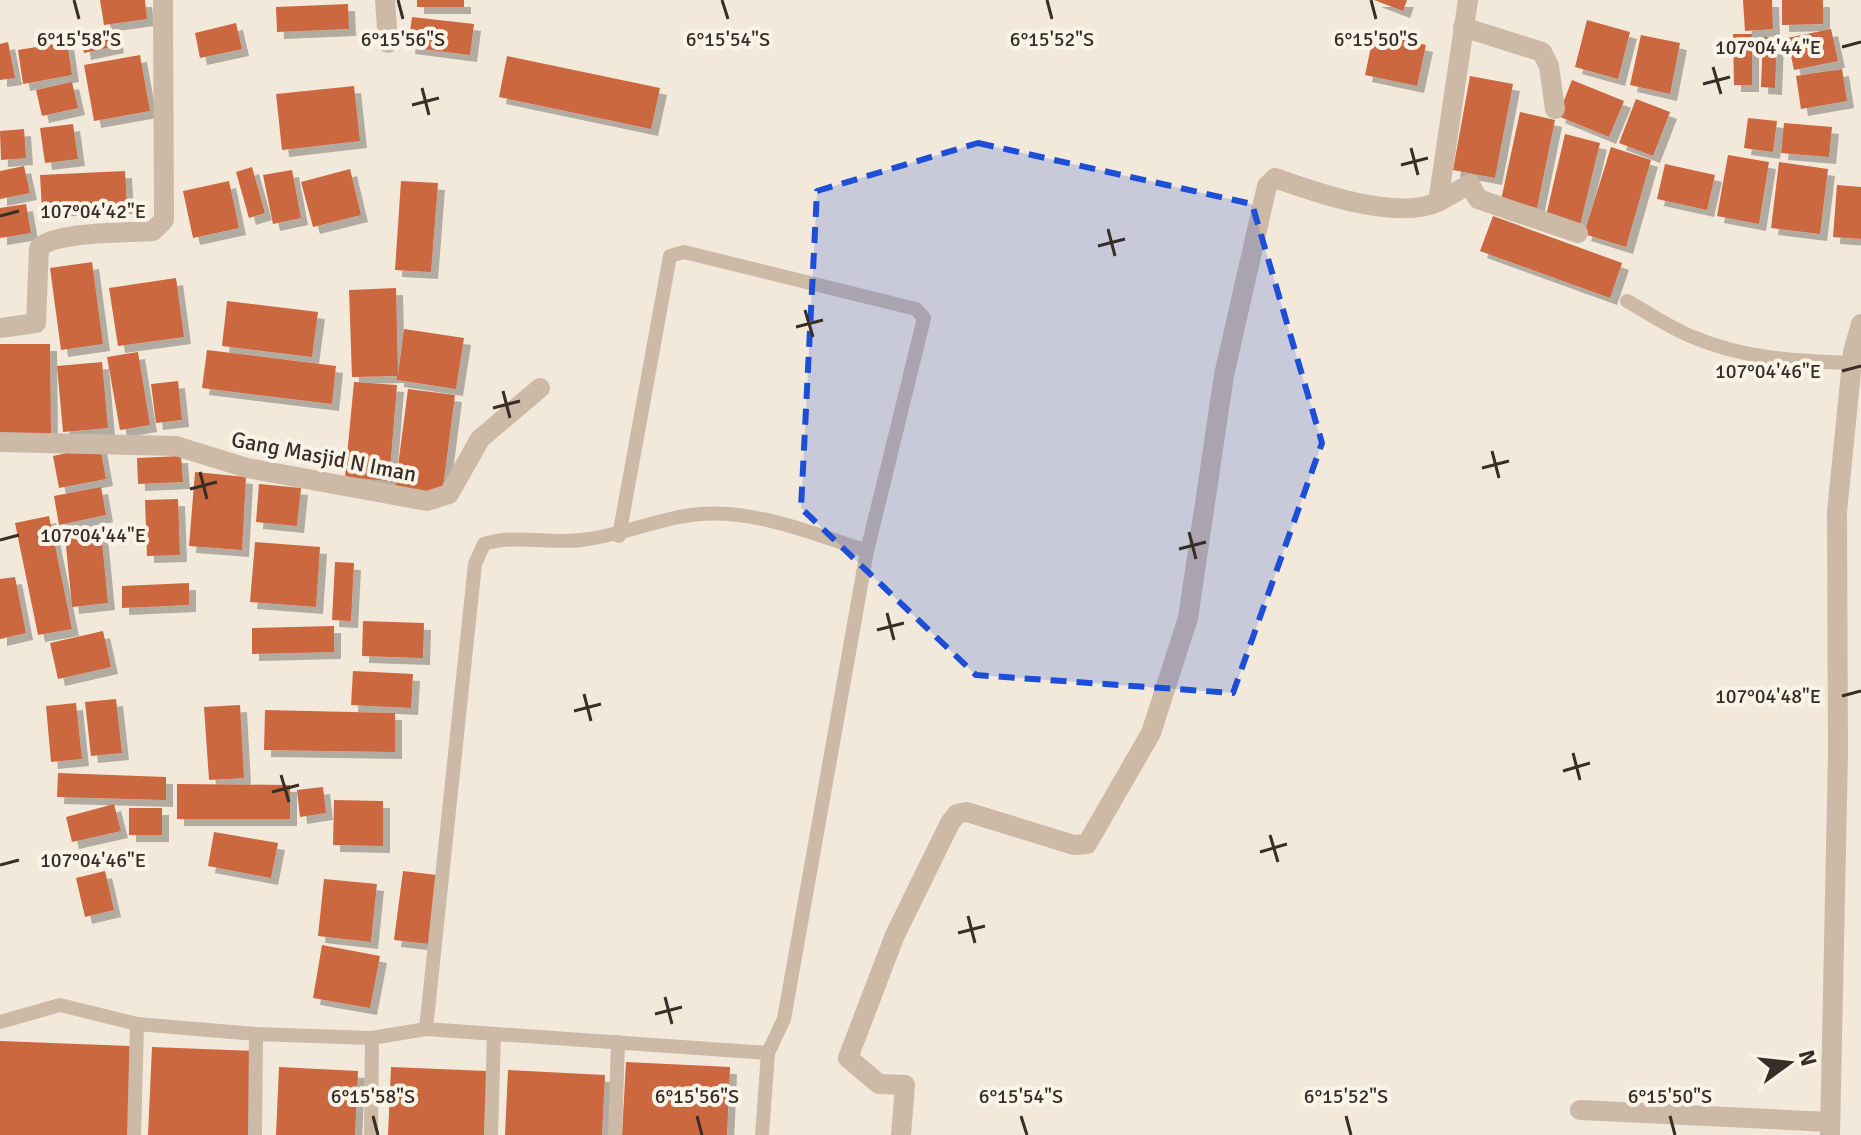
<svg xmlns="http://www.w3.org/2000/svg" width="1861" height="1135" font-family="Signika,sans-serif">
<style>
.building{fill:#cc6740;filter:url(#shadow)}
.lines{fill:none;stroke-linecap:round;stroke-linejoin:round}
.lane{stroke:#ccb9a6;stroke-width:14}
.street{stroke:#ccb9a6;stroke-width:20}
.marked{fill:#1d4ed8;fill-opacity:0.2;stroke:#1d4ed8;stroke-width:6;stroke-dasharray:16 10;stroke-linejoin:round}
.ticks{fill:none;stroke:#382d27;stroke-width:3}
.labels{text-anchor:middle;stroke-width:8;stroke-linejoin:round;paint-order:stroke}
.street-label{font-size:22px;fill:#382d27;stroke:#faf3e8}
.ticks-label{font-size:20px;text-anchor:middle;fill:#382d27;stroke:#faf3e8;stroke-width:8;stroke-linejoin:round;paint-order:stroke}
</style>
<defs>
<filter id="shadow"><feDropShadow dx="7" dy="7" stdDeviation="0" flood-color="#0004"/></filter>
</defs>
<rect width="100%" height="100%" fill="#f3e9db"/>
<!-- building -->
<g class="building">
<path d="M100,0h45l2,19 -43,6z"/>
<rect x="417" y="0" width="47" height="7"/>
<path d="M1374,0h33l-4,11z"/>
<path d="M1743,0h29l1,29 -28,2z"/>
<path d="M1782,0h41v24l-41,1z"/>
<path d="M348,4l1,25 -72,3 -1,-25z"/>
<path d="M412,17l62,7 -4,31 -62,-8z"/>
<path d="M1587,20l43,12 -12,47 -43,-12z"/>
<path d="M236,23l6,26 -42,9 -5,-25z"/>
<path d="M113,28l4,18 -33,7 -3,-19z"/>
<path d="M1831,29l7,32 -44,9 -7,-32z"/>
<path d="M1374,33l52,12 -9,41 -52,-11z"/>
<path d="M1733,34h19v51h-18z"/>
<path d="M1641,35l39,8 -10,51 -40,-9z"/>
<path d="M1763,37h14l-2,51 -14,-1z"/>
<path d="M8,42l7,36 -15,2v-36z"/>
<path d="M67,42l5,33 -49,9 -5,-34z"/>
<path d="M140,55l10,56 -56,10 -10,-56z"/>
<path d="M507,56l153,32 -9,41 -152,-32z"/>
<path d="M1842,69l5,32 -46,8 -5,-33z"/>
<path d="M1470,76l43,8 -18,94 -42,-8z"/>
<path d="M1572,80l52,21 -15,36 -51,-21z"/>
<path d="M72,82l6,26 -36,8 -6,-26z"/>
<path d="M354,86l6,55 -78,9 -6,-56z"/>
<path d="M1636,99l34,13 -17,44 -34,-13z"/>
<path d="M1520,112l35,8 -18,88 -36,-8z"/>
<path d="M1748,118l29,3 -4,31 -29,-4z"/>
<path d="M1784,123l48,4 -3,30 -48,-4z"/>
<path d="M73,124l5,35 -33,4 -5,-35z"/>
<path d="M24,129l2,29 -25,2 -1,-29z"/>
<path d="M1565,134l35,9 -20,82 -34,-9z"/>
<path d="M1611,147l40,13 -25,87 -42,-13z"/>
<path d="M1728,155l41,7 -10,62 -42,-8z"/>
<path d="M1779,162l49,7 -8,65 -49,-6z"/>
<path d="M1665,164l50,11 -8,35 -50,-11z"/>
<path d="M24,166l6,27 -30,6v-28z"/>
<path d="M252,167l13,46 -16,5 -13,-46z"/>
<path d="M350,169l11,46 -48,12 -12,-45z"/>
<path d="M292,170l9,48 -28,6 -10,-49z"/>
<path d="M125,171l2,36 -85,3 -2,-35z"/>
<path d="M229,181l10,47 -46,10 -10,-47z"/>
<path d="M401,181l37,2 -7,89 -36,-2z"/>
<path d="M1837,185l24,2v52l-28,-2z"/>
<path d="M26,204l5,29 -31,5v-30z"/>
<path d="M1493,216l129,47 -12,35 -130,-47z"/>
<path d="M92,262l11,82 -42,6 -11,-82z"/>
<path d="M176,278l8,59 -66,9 -9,-58z"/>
<path d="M396,288l2,87 6,-46 60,9 -8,51 -59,-9v-4l-45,1 -3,-87z"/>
<path d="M227,301l91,11 -6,45 -90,-11z"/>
<path d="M0,344h50l1,91 -51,1z"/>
<path d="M207,350l129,16 -4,38 -130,-16z"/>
<path d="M138,352l12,73 -30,5 -13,-73z"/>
<path d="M102,362l6,66 -45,4 -6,-66z"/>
<path d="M178,381l4,39 -26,3 -5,-39z"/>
<path d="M354,382l43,3 -8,96 -44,-4z"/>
<path d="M408,389l47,6 -13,100 -47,-6z"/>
<path d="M100,446l6,33 -47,9 -6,-32z"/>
<path d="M181,456l2,26 -45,2 -1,-26z"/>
<path d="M195,472l51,5 -4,73 -53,-4z"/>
<path d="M259,484l42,4 -4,38 -41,-4z"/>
<path d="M101,487l5,28 -47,10 -5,-29z"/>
<path d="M178,499l2,56 -33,1 -2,-56z"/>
<path d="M49,516l23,113 -34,6 -23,-112z"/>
<path d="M101,532l7,71 -36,4 -7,-71z"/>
<path d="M255,542l65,5 -4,60 -66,-5z"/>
<path d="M335,562l19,1 -3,58 -19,-1z"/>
<path d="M15,577l11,56 -26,6v-60z"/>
<path d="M189,583v22l-67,3v-22z"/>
<path d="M363,621l61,2 -1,35 -61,-2z"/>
<path d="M334,626v26l-82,2v-26z"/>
<path d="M103,631l8,36 -53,12 -8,-36z"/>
<path d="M353,671l60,3 -2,34 -60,-3z"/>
<path d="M116,699l6,54 -31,3 -6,-54z"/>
<path d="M76,703l6,56 -31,3 -5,-56z"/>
<path d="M240,705l4,73 -35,2 -5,-73z"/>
<path d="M265,710l130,3v39l-131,-2z"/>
<path d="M58,773l108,4v23l-109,-3z"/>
<path d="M177,784l113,1v34h-113z"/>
<path d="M323,787l3,26 -26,4 -3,-27z"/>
<path d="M334,800l49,1v45l-50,-1z"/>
<path d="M114,804l7,27 -49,11 -6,-25z"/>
<rect x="129" y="808" width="33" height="27"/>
<path d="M214,832l64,11 -7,35 -63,-12z"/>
<path d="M105,871l9,39 -29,7 -9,-39z"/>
<path d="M403,871l34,4 -8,69 -35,-4z"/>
<path d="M324,879l53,5 -6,58 -53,-6z"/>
<path d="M322,945l58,11 -10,52 -57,-10z"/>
<path d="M0,1041l130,5 -2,89h-128z"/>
<path d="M152,1047l103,4 -4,84h-103z"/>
<path d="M626,1062l104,5 -3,68h-105z"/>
<path d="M279,1067l79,4 -3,64h-79z"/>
<path d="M391,1067l96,4 -3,64h-96z"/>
<path d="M508,1070l97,5 -3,60h-97z"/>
</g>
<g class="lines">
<!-- lane -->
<g class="lane">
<path d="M1627,301c22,12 43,27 66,36 51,22 104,24 159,26"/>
<path d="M619,536l51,-280 14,-4 232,57 8,9 -57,233 -83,468 -16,34 -6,82"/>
<path d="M0,1022l60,-17 77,19 119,10 116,4 54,-9 342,24"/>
<path d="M426,1029l49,-465 9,-20c32,-10 65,0 97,-4 41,-4 79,-23 120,-26 57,-4 113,20 166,37"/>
<path d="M134,1135l3,-111"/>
<path d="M255,1135l1,-101"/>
<path d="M371,1135l1,-97"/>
<path d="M491,1135l3,-101"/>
<path d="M615,1135l3,-93"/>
</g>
<!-- street -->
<g class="street">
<path d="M385,0l3,43"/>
<path d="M1463,27l79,25 7,14 6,43"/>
<path d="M1438,202l32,-18 8,15 100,34"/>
<path d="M0,328l36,-5 3,-75c16,-17 89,-15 114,-17l11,-11 -1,-220"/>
<path d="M0,442l176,4 71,22 180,33 22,-7 31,-55 60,-51"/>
<path d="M1580,1110l250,12"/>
<path d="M901,1135l4,-50 -26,-1 -31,-26 47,-123 55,-112 7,-9 10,-2 107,33 13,-1 64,-111 37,-115 36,-243 43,-189 8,-8c42,15 122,43 163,24l30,-202"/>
<path d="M1830,1135l8,-382 -1,-241 16,-160 8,-28"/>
</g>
</g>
<!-- marked area -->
<path class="marked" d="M978,143l274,61 70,239 -89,250 -257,-18 -175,-167 16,-317z"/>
<!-- ticks -->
<path class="ticks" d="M74,0l5,19M398,0l5,19M722,0l6,19M1047,0l5,19M1371,0l5,19M1842,47l19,-5M1713,67l8,27M1703,84l27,-7M422,88l7,27M412,105l27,-7M1411,148l7,27M1401,165l27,-7M0,216l19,-5M1108,229l7,27M1098,246l27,-7M805,310l8,27M796,327l27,-7M1842,371l19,-5M503,391l7,27M493,408l27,-7M1492,451l7,27M1482,468l27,-7M200,472l7,27M190,489l27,-7M1189,532l7,27M0,540l19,-5M1179,549l27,-7M887,613l7,27M877,630l27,-7M584,694l7,27M1842,696l19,-5M574,711l27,-7M1573,753l7,27M1563,771l27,-8M281,775l8,27M272,792l27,-7M1270,835l8,27M1260,852l27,-8M0,865l19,-5M968,916l7,27M958,933l27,-7M665,997l7,27M655,1014l27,-7M373,1116l5,19M697,1116l5,19M1021,1116l6,19M1346,1116l5,19M1670,1116l5,19"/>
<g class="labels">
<!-- street labels -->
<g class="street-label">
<text transform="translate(324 456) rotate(11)" y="8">Gang Masjid N Iman</text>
</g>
</g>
<g class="ticks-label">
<text x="79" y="46">6°15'58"S</text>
<text x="403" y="46">6°15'56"S</text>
<text x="728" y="46">6°15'54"S</text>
<text x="1052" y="46">6°15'52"S</text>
<text x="1376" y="46">6°15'50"S</text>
<text x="1768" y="54">107°04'44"E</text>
<text x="93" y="218">107°04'42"E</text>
<text x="1768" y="378">107°04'46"E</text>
<text x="93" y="542">107°04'44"E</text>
<text x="1768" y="703">107°04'48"E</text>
<text x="93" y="867">107°04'46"E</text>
<text x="373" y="1103">6°15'58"S</text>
<text x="697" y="1103">6°15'56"S</text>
<text x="1021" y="1103">6°15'54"S</text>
<text x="1346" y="1103">6°15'52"S</text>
<text x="1670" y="1103">6°15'50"S</text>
</g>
<!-- north arrow -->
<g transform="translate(1789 1063) rotate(75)" stroke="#faf3e8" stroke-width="6" paint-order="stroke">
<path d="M0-6L14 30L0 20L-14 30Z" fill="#382d27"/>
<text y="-12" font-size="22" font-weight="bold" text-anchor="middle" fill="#382d27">N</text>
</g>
</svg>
